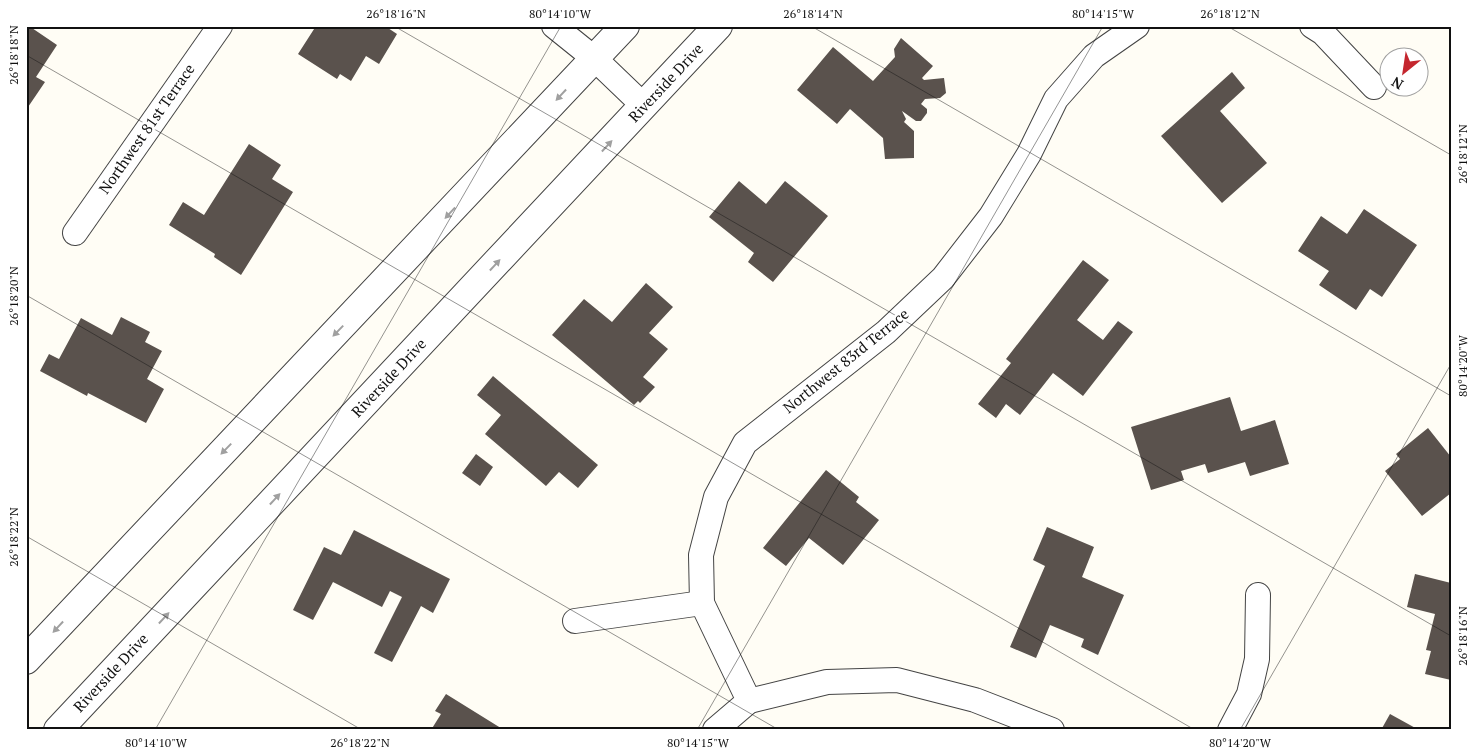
<svg xmlns="http://www.w3.org/2000/svg" width="1477" height="756" font-family="'PT Serif',serif">
<style>
.building{fill:#5a524d}
.lines{fill:none;stroke-linecap:round;stroke-linejoin:round}
.minor-casing{stroke:#444;stroke-width:26}
.tertiary-casing{stroke:#444;stroke-width:30}
.minor{stroke:#fff;stroke-width:24}
.tertiary{stroke:#fff;stroke-width:28}
.oneway{fill:#a0a0a0}
.ticks{fill:none;stroke:#111;stroke-width:1;stroke-opacity:0.45}
.labels{text-anchor:middle;stroke-width:5;stroke-linejoin:round;paint-order:stroke}
.street-label{font-size:15px;fill:#111;stroke:#fff}
.neatline{fill:none;stroke:#111;stroke-width:2}
.ticks-label{font-size:12px;text-anchor:middle;fill:#111}
</style>
<rect width="100%" height="100%" fill="#fffdf5"/>
<!-- building -->
<g class="building">
<path d="M26,26h3l28,19 -21,32 9,5 -19,28z"/>
<path d="M316,26h69l12,8 -18,30 -13,-8 -15,25 -11,-7 -3,5 -39,-25z"/>
<path d="M901,38l32,28 -11,12 2,2 20,-2 2,15 -6,5 -15,1 -4,5 6,5v4l-6,8h-5l-14,-10 4,8 -2,3 10,9v27l-29,1 -2,-21 -33,-29 -13,15 -40,-34 36,-43 40,34 22,-24 -1,-8z"/>
<path d="M1232,72l13,16 -25,23 47,52 -45,40 -61,-67z"/>
<path d="M249,144l32,21 -9,14 21,13 -52,83 -27,-18 1,-3 -46,-29 14,-23 21,13z"/>
<path d="M739,181l27,23 19,-23 43,35 -55,66 -25,-20 6,-9 -45,-36z"/>
<path d="M1364,209l53,36 -35,52 -12,-8 -14,21 -37,-25 10,-14 -31,-20 23,-35 26,18z"/>
<path d="M1083,260l26,20 -32,40 26,20 15,-19 15,11 -50,64 -30,-23 -33,42 -14,-11 -10,14 -18,-14 33,-41 -5,-4z"/>
<path d="M646,283l27,24 -24,26 19,16 -25,28 12,10 -15,16 -2,-2 -4,4 -82,-70 32,-36 28,23z"/>
<path d="M121,317l29,15 -5,10 17,9 -15,28 17,10 -18,34 -58,-30 -1,3 -47,-25 9,-17 10,5 22,-41 31,17z"/>
<path d="M493,376l105,89 -20,23 -19,-16 -13,14 -61,-52 16,-19 -24,-20z"/>
<path d="M1230,397l11,34 34,-11 14,44 -39,12 -5,-14 -37,11 -3,-9 -24,7 3,9 -33,10 -20,-63z"/>
<path d="M1428,428l23,29v36l-29,23 -37,-45 15,-12 -4,-5z"/>
<path d="M476,454l17,13 -13,19 -18,-13z"/>
<path d="M826,470l33,27 -3,5 23,18 -36,45 -34,-27 -23,28 -23,-18z"/>
<path d="M1047,527l47,20 -12,30 42,18 -26,60 -17,-8 3,-8 -34,-14 -14,33 -26,-11 35,-81 -12,-6z"/>
<path d="M354,530l96,49 -17,34 -12,-7 -29,56 -18,-9 28,-56 -12,-6 -8,16 -49,-25 -20,38 -20,-10 31,-63 17,8z"/>
<path d="M1415,574l36,9v97l-26,-6 6,-23 -5,-1 9,-36 -28,-7z"/>
<path d="M446,694l58,36h-73l10,-16 -6,-3z"/>
<path d="M1390,714l29,16h-38z"/>
</g>
<g class="lines">
<!-- minor casing -->
<g class="minor-casing">
<g id="minor">
<path d="M554,26l41,33 49,47"/>
<path d="M1312,26l11,7 51,54"/>
<path d="M75,233l145,-207"/>
<path d="M575,621l127,-18"/>
<path d="M749,701l78,-19 70,-2 78,20 77,30"/>
<path d="M715,730l34,-29 -47,-98 -1,-48 15,-58 29,-54 141,-111 57,-54 48,-62 38,-62 27,-55 38,-43 43,-30"/>
<path d="M1230,730l19,-36 8,-35 1,-64"/>
</g>
</g>
<!-- tertiary casing -->
<g class="tertiary-casing">
<g id="tertiary">
<path d="M26,660l599,-634"/>
<path d="M58,730l660,-704"/>
</g>
</g>
<!-- minor -->
<use href="#minor" class="minor"/>
<!-- tertiary -->
<use href="#tertiary" class="tertiary"/>
</g>
<!-- one-way arrows -->
<defs><path id="oneway-solid" d="M-6-.8H1V-3.2L6.5 0L1 3.2V.8H-6Z" transform="scale(1.25)"/></defs>
<g class="oneway">
<use href="#oneway-solid" transform="translate(561 95) rotate(133)"/>
<use href="#oneway-solid" transform="translate(607 146) rotate(-47)"/>
<use href="#oneway-solid" transform="translate(450 213) rotate(133)"/>
<use href="#oneway-solid" transform="translate(495 265) rotate(-47)"/>
<use href="#oneway-solid" transform="translate(338 331) rotate(134)"/>
<use href="#oneway-solid" transform="translate(226 449) rotate(134)"/>
<use href="#oneway-solid" transform="translate(275 499) rotate(-47)"/>
<use href="#oneway-solid" transform="translate(164 618) rotate(-47)"/>
<use href="#oneway-solid" transform="translate(58 627) rotate(133)"/>
</g>
<!-- ticks -->
<path class="ticks" d="M394,26l1057,610M811,26l640,370M1227,26l224,129M26,55l1169,675M26,295l753,435M26,536l336,194M155,730l406,-704M697,730l406,-704M1240,730l211,-366"/>
<g class="labels">
<!-- street labels -->
<g class="street-label">
<text transform="translate(666 83) rotate(-47)" y="5">Riverside Drive</text>
<text transform="translate(147 129) rotate(-55)" y="5">Northwest 81st Terrace</text>
<text transform="translate(846 361) rotate(-39)" y="5">Northwest 83rd Terrace</text>
<text transform="translate(389 378) rotate(-47)" y="5">Riverside Drive</text>
<text transform="translate(111 673) rotate(-47)" y="5">Riverside Drive</text>
</g>
</g>
<!-- border -->
<rect width="1477" height="756" fill="none" stroke="#ffffff" stroke-width="55"/>
<!-- north arrow -->
<g transform="translate(1404 72) rotate(210)"><circle r="24" fill="#ffffff" stroke="#a0a0a0"/>
<path d="M0-4L9 19L0 12L-9 19Z" fill="#c4262e"/>
<text y="-8" font-size="14" font-weight="bold" text-anchor="middle" fill="#111111">N</text>
</g>
<rect x="28" y="28" width="1422" height="700" class="neatline"/>
<g class="ticks-label">
<text x="396" y="18">26°18'16"N</text>
<text x="560" y="18">80°14'10"W</text>
<text x="813" y="18">26°18'14"N</text>
<text x="1103" y="18">80°14'15"W</text>
<text x="1230" y="18">26°18'12"N</text>
<text transform="translate(14 55) rotate(-90)" y="4">26°18'18"N</text>
<text transform="translate(1463 154) rotate(-90)" y="4">26°18'12"N</text>
<text transform="translate(14 296) rotate(-90)" y="4">26°18'20"N</text>
<text transform="translate(1463 366) rotate(-90)" y="4">80°14'20"W</text>
<text transform="translate(14 537) rotate(-90)" y="4">26°18'22"N</text>
<text transform="translate(1463 636) rotate(-90)" y="4">26°18'16"N</text>
<text x="156" y="747">80°14'10"W</text>
<text x="360" y="747">26°18'22"N</text>
<text x="698" y="747">80°14'15"W</text>
<text x="1240" y="747">80°14'20"W</text>
</g>
</svg>
